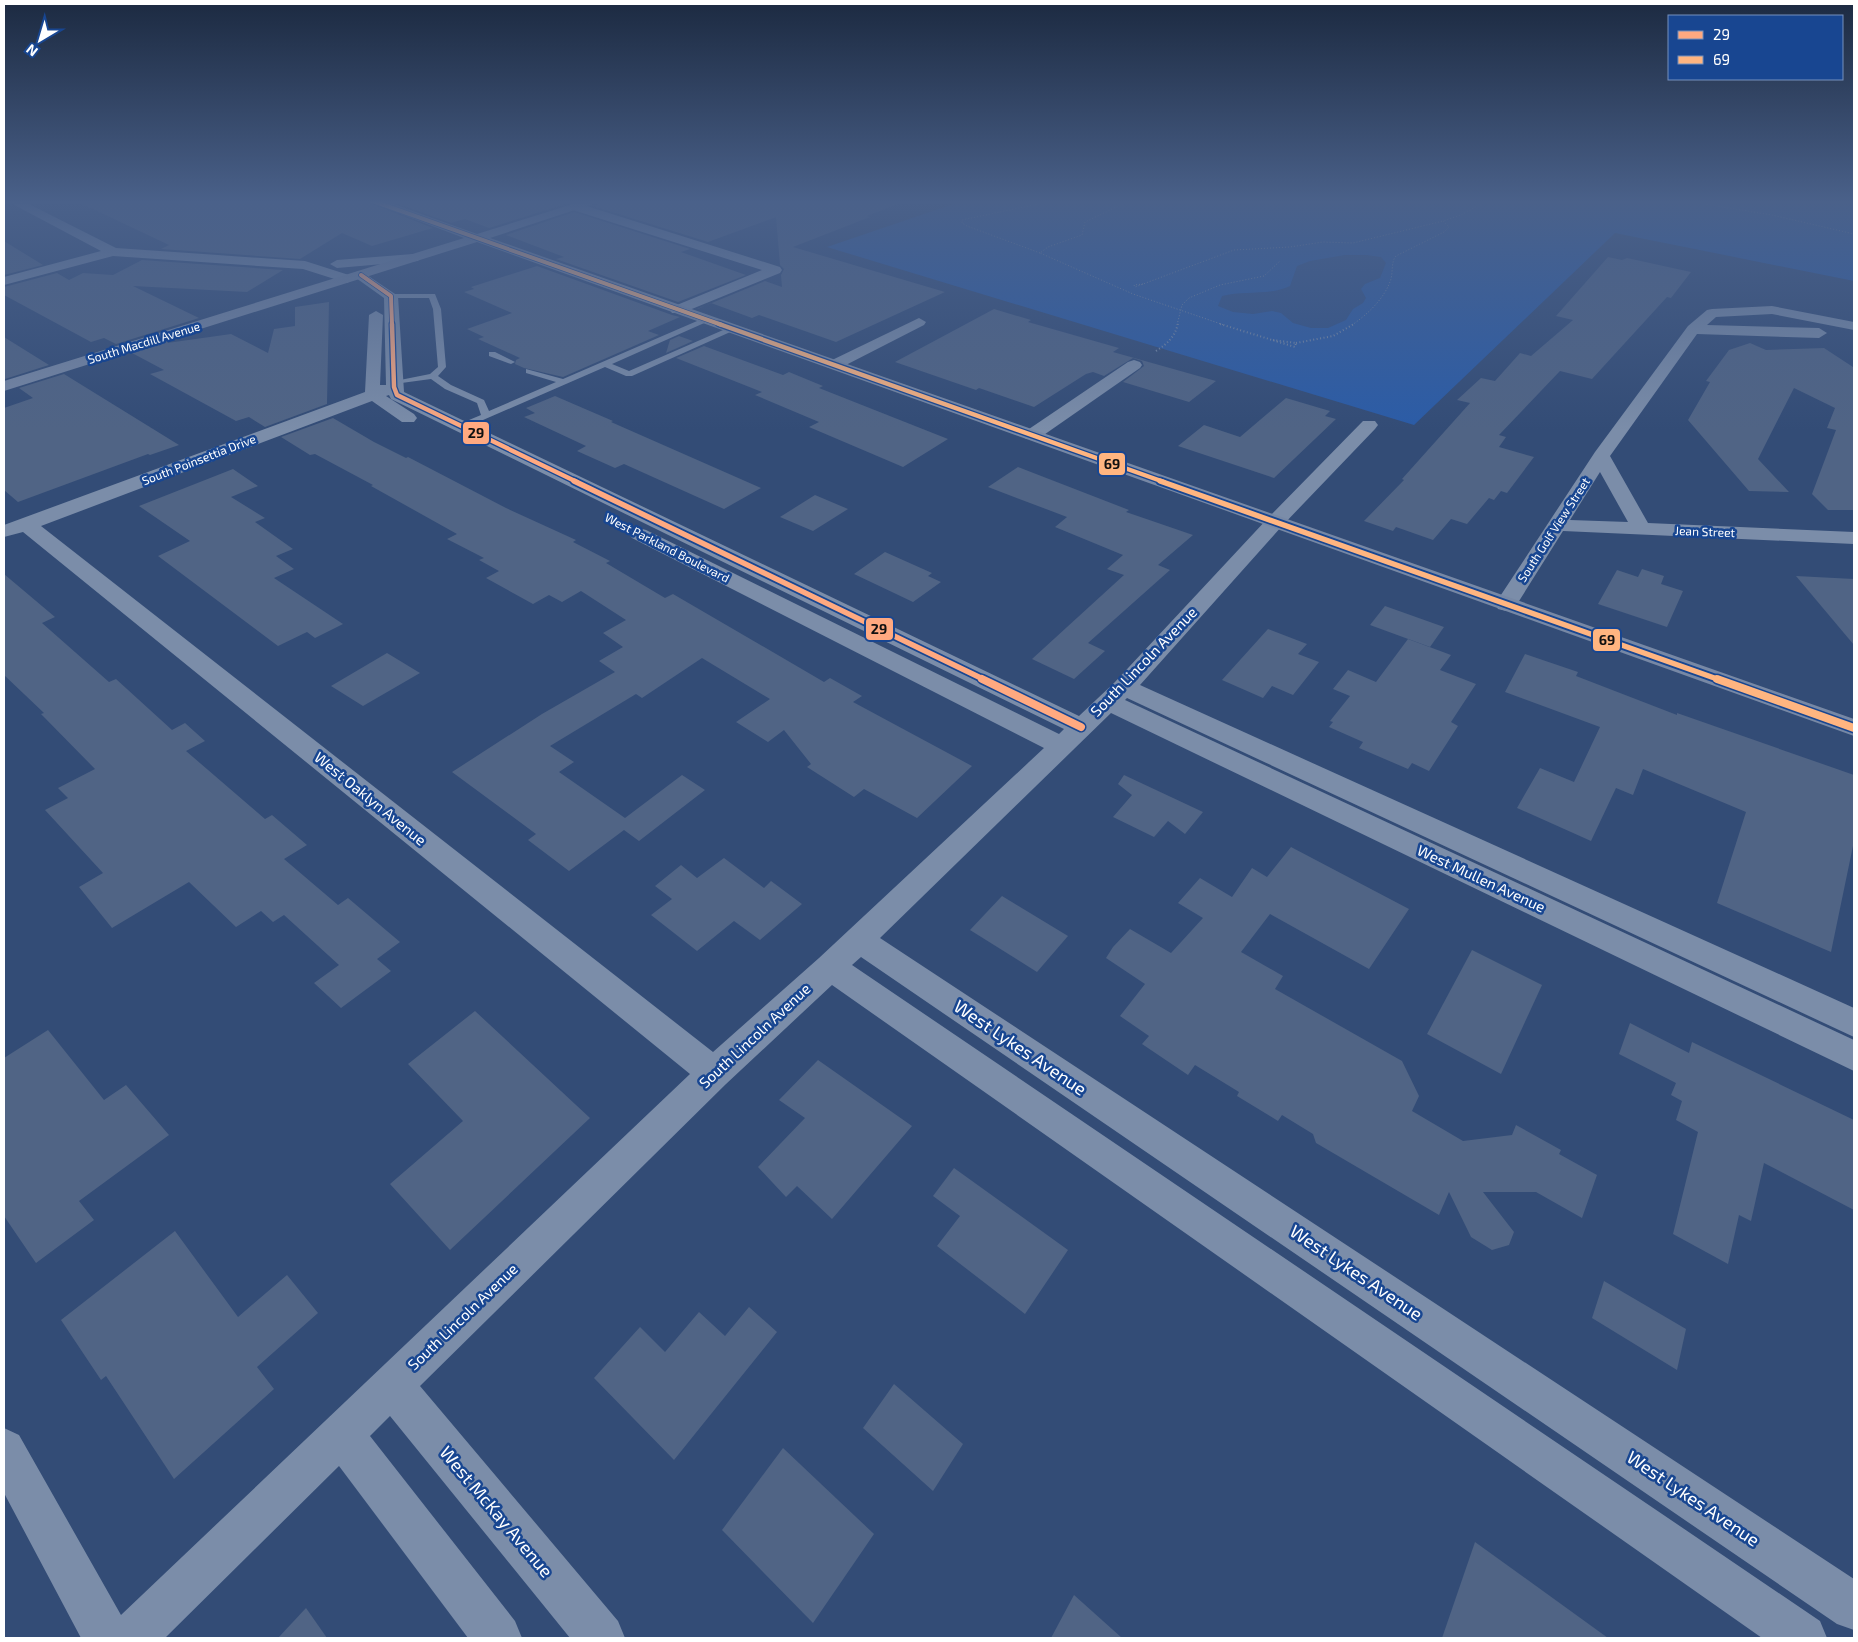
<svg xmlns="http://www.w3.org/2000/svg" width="1858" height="1642" font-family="'Exo 2',sans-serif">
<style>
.green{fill:#2b5ca7}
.water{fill:#305187}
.building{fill:#506485}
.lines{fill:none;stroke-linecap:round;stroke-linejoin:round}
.path-far1{stroke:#7b8da9;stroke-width:1;stroke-dasharray:1 2;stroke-linecap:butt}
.path{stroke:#7b8da9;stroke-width:2;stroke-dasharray:1 2.5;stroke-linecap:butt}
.lane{fill:#7b8da9;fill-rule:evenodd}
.street{fill:#7b8da9;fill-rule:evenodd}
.secondary{fill:#7788a5;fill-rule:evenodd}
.bus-1-far3-casing{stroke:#184691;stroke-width:5.5}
.bus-1-far2-casing{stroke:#184691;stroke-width:7}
.bus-1-far1-casing{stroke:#184691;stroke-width:9}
.bus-1-casing{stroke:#184691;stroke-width:11}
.bus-2-far3-casing{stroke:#184691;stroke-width:5.5}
.bus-2-far2-casing{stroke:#184691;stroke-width:7}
.bus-2-far1-casing{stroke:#184691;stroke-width:9}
.bus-2-casing{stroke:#184691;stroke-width:11}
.bus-1-far3{stroke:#ffa980;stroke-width:4}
.bus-1-far2{stroke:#ffa980;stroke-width:4.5}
.bus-1-far1{stroke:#ffa980;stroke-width:5.5}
.bus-1{stroke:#ffa980;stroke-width:8}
.bus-2-far3{stroke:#ffb580;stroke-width:4}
.bus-2-far2{stroke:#ffb580;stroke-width:4.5}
.bus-2-far1{stroke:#ffb580;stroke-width:5.5}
.bus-2{stroke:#ffb580;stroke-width:8}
.labels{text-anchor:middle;stroke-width:5;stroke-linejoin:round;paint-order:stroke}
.far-street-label{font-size:12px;fill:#fff;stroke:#184691}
.street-label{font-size:15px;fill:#fff;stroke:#184691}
.near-street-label{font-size:18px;fill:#fff;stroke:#184691}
.line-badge{stroke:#184691;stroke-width:2}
.pale-badge-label{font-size:14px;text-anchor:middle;font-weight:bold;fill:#111}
</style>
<rect width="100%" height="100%" fill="#334c76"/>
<!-- green -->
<path class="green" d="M965,200h889v81l-239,-48 -201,192 -587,-178z"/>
<!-- water -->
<path class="water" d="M1345,255h21l15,2 5,6 -6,15 -15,6 -4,5 5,9 -3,5 -10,6 -7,11 -18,8h-17l-18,-5 -12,-10 -9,-2 -19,3 -20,-2 -15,-6 4,-10c22,-6 48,0 68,-10l7,-20 13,-5z"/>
<!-- building -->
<g class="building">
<path d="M74,200h288l71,28 -61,18 -30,-13 -42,26 -139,-10 8,-4z"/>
<path d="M388,200h191l-90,28 -24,-9 -14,4z"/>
<path d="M607,200h296v2l-36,14 3,1 -77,30 152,45 -109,50 -77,-27 -7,3 -41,-15 -13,6h-1l68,-28 17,6 -1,-12 3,-6 -4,-4 -4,-48 -68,25 -115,-36z"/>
<path d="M574,212l116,37 -9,3 65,23 -68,27 -122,-43 8,-2 -58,-22z"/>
<path d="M4,241l39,24 -39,10z"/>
<path d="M1608,257l14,3 5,-2 64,14 -20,26 -4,-1 -75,82 -32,-8 -61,64 7,2 -7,10 35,10 -27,36 -6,-2 -7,9 -5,-2 -22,26 -16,-5 -18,21 -37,-13 -3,4 -29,-10 40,-41 -2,-1 68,-76 -13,-3 24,-22 14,3 25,-28 11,3 42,-36 -17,-4z"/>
<path d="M142,260l141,10 -36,22 -114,-6 66,32 -83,26 -12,-6 -13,4 -87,-47v-8l53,-14 12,7 14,-7 30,2z"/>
<path d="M537,266l135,49 8,2 -32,14 11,4 -96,42 -39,-9 -9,-4 1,-4 4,-2 -42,-19 6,-2 -17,-8 45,-16 -48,-21 10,-3 -3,-2z"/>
<path d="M329,302l-2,102 -62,23 -16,-10 -13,4 -86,-47 14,-4 -32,-17 39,-13 -4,3 64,-9 37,19 6,-24 21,-3v-19z"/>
<path d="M994,309l37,11 -3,2 91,26 -6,4 103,29 -27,21 -66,-20 21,-16 -2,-5 -9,-3 -29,18 -11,-4 -7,2 -52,33 -55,-19 -3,2 -81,-28z"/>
<path d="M679,336l14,5 -27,12 4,-13z"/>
<path d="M4,337l45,28 -44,14z"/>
<path d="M1750,343l16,7 58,-2 29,19 1,-2v145h-26l-16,-16 24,-64 -9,-2 8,-20 -41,-20 -36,71 31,33 -40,-1 -61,-71 22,-38 -4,-1 23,-31z"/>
<path d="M704,346l79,29 6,-3 34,14 -4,2 129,51 -45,28 -94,-40 10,-5 -64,-27 7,-3 -86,-34z"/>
<path d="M64,374l115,71 -29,10 -2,-1 -130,48 -14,-12v-82l29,-10 -14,-10z"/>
<path d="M555,396l58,25 -2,1 150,66 -37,21 -100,-45 -9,4 -38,-17 9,-5 -62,-29 11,-4 -9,-5z"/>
<path d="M1286,398l44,13 -5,5 11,3 -62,59 -96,-32 26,-21 36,12z"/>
<path d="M333,418l41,24 32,16 2,-1 98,51 70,32 -3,2 37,19 -4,2 59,35 8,-4 151,88 6,-4 32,18 -9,6 119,64 -55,52 -53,-29 -10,8 -47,-30 4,-3 -27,-34 -16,12 -32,-20 34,-23 -68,-41 -60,40 -6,-4 -86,52 24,16 -15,10 66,46 57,-43 23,15 -66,51 -15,-11 -55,41 -41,-31 8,-6 -84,-62 90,-58 73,-42 -16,-11 24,-14 -20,-14 23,-13 -45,-29 -19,11 -13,-7 -16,9 -47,-26 13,-7 -20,-11 5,-2 -37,-19 10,-5 -86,-48 2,-1 -58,-31 -5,1 -29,-18z"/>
<path d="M1018,467l111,43 -3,2 67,23 -35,30 12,5 -82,73 17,8 -31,28 -42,-20 92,-84 -17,-6 16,-14 -68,-28 12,-10 -79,-30z"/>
<path d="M233,469l25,17 -27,11 34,21 -10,4 38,27 -17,7 18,13 -20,9 69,46 -28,14 -8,-6 -29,14 -120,-90 32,-15 -51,-35z"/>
<path d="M815,495l33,14 -35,22 -33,-14z"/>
<path d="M885,552l47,21 -4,3 13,6 -28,20 -59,-28z"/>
<path d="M1642,569l22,7 -3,8 22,7 -16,36 -69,-23 19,-34 21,7z"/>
<path d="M4,574l51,43 -13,6 67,59 7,-3 56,51 13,-7 20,18 -19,10 79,68 7,-4 35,30 -23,14 54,46 10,-7 52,44 -23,17 14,12 -50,37 -27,-25 25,-18 -55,-50 -11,7 -12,-11 -25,16 -47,-45 -77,46 -33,-41 24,-14 -58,-63 23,-12 -10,-10 37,-19 -54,-55 3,-1 -40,-38z"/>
<path d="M1796,576l58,3v66z"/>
<path d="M1385,606l59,21 -14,20 -60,-22z"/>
<path d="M1268,629l39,15 -9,10 21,8 -26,33 -21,-9 -9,12 -41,-18z"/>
<path d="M1408,639l43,16 -11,15 36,14 -25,38 7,4 -29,45 -17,-8 -4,6 -49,-21 4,-6 -34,-15 4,-5 -3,-1 20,-25 -17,-7 15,-19 28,12z"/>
<path d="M387,653l33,20 -57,33 -32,-20z"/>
<path d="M1525,654l53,18 -2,4 101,39v-2l177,62v66l-23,111 -114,-49 29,-91 -103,-43 -10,26 -17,-7 -25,53 -74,-33 23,-40 34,14 26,-55 -95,-35z"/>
<path d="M1124,775l79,37 -18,22 -17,-13 -14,16 -41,-20 19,-22 -14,-11z"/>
<path d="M1291,847l118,62 -40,60 -99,-55 -29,38 42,24 -8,13 127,72 17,35 -7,15 51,30 49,-6 4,-10 45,25 -2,4 38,21 -15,43 -46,-26h-53l31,40 -5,13 -17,5 -21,-13 -22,-45 -10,23 -123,-72 -3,-9 -31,-19 -4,6 -41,-25 2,-4 -44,-27 -7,10 -46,-31 7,-8 -29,-20 25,-32 -39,-26 7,-11 17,-18 41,24 32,-35 -25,-15 22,-25 32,19 20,-29 15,9z"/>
<path d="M724,858l40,30 7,-7 31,23 -42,36 -26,-19 -37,30 -46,-36 21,-16 -17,-13 26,-21 16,13z"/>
<path d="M1002,896l66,40 -31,36 -67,-42z"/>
<path d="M1472,950l70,35 -41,89 -74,-40z"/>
<path d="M475,1011l115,107 -140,132 -60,-66 73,-63 -55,-57z"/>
<path d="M1630,1023l59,30 3,-11 162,78v90l-90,-47 -13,58 -12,-6 -11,49 -55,-30 25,-102 -22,-12 6,-19 -11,-6 5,-12 -57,-29z"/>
<path d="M48,1030l56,70 22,-15 43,50 -90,66 15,19 -58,43 -32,-47v-158z"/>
<path d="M818,1060l94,66 -80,93 -35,-33 -11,11 -28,-30 47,-49 -26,-18z"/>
<path d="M954,1168l114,82 -43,64 -88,-68 23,-30 -27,-20z"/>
<path d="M175,1231l63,86 49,-42 31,38 -61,54 17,22 -100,90 -68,-103 -5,4 -40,-60z"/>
<path d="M1604,1281l82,48 -9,41 -85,-52z"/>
<path d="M749,1307l28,25 -103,128 -80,-82 46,-51 25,25 34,-40 26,24z"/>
<path d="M894,1384l69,60 -30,47 -70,-63z"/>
<path d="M783,1448l91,86 -61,89 -91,-93z"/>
<path d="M1475,1542l133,96h-166z"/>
<path d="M1074,1595l48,43h-71z"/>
<path d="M306,1608l21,30h-49z"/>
</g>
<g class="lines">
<!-- path-far1 -->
<g class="path-far1">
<path d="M1131,200l-46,22 -3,13 -34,12 -8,6 93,41 91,31"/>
<path d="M1680,200l92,15 82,19"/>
<path d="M1040,253l-73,-27 -5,-3v-3l95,-20"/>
<path d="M1143,284l-9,1 1,2 99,-37 56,-3 33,-5 30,1 90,-22"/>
<path d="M1177,325l5,-20 7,-7 31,-13 44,-9 16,-15"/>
<path d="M1352,325c16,-11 33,-27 39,-46 2,-8 0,-17 5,-23l48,-24 5,-5 -6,-6 18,-6 27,-15"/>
</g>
<!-- path -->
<g class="path">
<path d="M1220,324l75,23 1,-4 -23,-3"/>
<path d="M1296,343l37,-7 21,-12"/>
<path d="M1156,351c12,-8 18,-13 22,-27"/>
</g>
<!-- lane -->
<g class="lane">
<path d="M391,294h44l6,15 5,58 -8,9 13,9 33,15 5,11 67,-29 -30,-9v-4l37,10 141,-61 7,2 -99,44 17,7 101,-44 7,2 -105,47h-6l-21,-9 -145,63 -3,-1v-4l24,-10 -4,-12 -32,-14 -14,-10 -37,5 -4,-2 40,-8 8,-7 -5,-58 -4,-11h-41l-1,-2z"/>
<path d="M489,352h6l20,10 -4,2 -22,-8z"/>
</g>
<!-- street -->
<g class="street">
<path d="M5,200h16l95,48 189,13 47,15 2,3 -7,4 -44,-14 -190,-13 -109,29v-8l97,-26z"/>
<path d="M577,203l203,64 2,3 -2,3 -98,40h-10l-2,-3 2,-3 90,-37 -189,-60 -2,-3 2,-3z"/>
<path d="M413,254l7,4 -2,3 -81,7 -7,-4 7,-4z"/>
<path d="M361,271l37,25 6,96 675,324 36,-34 153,-164 95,-97h12l3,4 -3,4 -93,97 -142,159 714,323v29l-727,-339 -2,2 729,340v31l-743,-358 -231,225 974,641v51l-17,-6 -976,-667 -9,8 968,656 7,17h-65l-930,-653 -106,99 -306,302 198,235 7,17h-55l-180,-222 -20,20 145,185 7,17h-54l-129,-172 -174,172h-84l-77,-145v-65l15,7 102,180 569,-541 -667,-542 -19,5v-12l361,-133 4,-77 7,-4 7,4 -3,70h6l-2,-87 -28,-20 -2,-3 2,-3zM389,395l2,4 673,330 -5,5 -413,-204 -7,-2 -7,2 -3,4 3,4 412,210 -225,210 -106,94 -672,-526 331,-125 30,21h12l3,-4 -3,-4 -28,-18z"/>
<path d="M1772,306l82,16v8l-82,-16 -56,3 -9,8 112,3 8,5 -8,5 -122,-4 -87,122 38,67 206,9v12l-291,-13 -49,78 -8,2 -8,-2 -3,-5 100,-152 93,-126 19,-16 5,-1zM1600,472l28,50 -58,-2z"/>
<path d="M919,318l7,4 -2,3 -84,43h-12l-2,-3 2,-3z"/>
<path d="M1134,360l6,2 2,3 -2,3 -102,71h-12l-3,-4 3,-4 102,-69z"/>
</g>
<!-- secondary -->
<path class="secondary" d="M364,200h18l95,34 109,-34h19l-115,38 1364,481v17l-1377,-494 -473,149v-10l460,-143z"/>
<!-- bus-1-far3 casing -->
<g class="bus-1-far3-casing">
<path id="bus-1-far3" d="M361,275l30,21 1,29"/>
</g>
<!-- bus-1-far2 casing -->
<g class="bus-1-far2-casing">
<path id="bus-1-far2" d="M392,324l2,63 3,8 180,87"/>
</g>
<!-- bus-1-far1 casing -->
<g class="bus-1-far1-casing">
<path id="bus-1-far1" d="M574,481l411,199"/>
</g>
<!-- bus-1 casing -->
<g class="bus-1-casing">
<path id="bus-1" d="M982,679l99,48"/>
</g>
<!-- bus-2-far3 casing -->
<g class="bus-2-far3-casing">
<path id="bus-2-far3" d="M370,200l352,125"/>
</g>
<!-- bus-2-far2 casing -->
<g class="bus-2-far2-casing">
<path id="bus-2-far2" d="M719,324l445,158"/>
</g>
<!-- bus-2-far1 casing -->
<g class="bus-2-far1-casing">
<path id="bus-2-far1" d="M1160,481l560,199"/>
</g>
<!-- bus-2 casing -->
<g class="bus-2-casing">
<path id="bus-2" d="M1717,679l137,49"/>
</g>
<!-- bus-1-far3 -->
<use href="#bus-1-far3" class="bus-1-far3"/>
<!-- bus-1-far2 -->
<use href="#bus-1-far2" class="bus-1-far2"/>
<!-- bus-1-far1 -->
<use href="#bus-1-far1" class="bus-1-far1"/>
<!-- bus-1 -->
<use href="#bus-1" class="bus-1"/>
<!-- bus-2-far3 -->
<use href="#bus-2-far3" class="bus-2-far3"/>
<!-- bus-2-far2 -->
<use href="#bus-2-far2" class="bus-2-far2"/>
<!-- bus-2-far1 -->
<use href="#bus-2-far1" class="bus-2-far1"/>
<!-- bus-2 -->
<use href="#bus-2" class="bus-2"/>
</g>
<!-- sky -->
<linearGradient id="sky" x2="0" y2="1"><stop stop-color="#1c2a41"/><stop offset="0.47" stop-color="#4a618a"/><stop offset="1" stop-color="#4a618a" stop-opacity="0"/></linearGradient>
<rect width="1858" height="430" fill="url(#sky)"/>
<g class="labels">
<!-- far-street labels -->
<g class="far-street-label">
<text transform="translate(144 343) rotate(-17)" y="4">South Macdill Avenue</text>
<text transform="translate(199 460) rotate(-21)" y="4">South Poinsettia Drive</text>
<text transform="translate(1554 530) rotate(-57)" y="4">South Golf View Street</text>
<text transform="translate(1705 532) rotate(2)" y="4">Jean Street</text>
<text transform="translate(667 548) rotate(27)" y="4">West Parkland Boulevard</text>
</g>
<!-- street labels -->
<g class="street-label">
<text transform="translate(1144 662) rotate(-46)" y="5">South Lincoln Avenue</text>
<text transform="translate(370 799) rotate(39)" y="5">West Oaklyn Avenue</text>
<text transform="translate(1481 879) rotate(25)" y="5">West Mullen Avenue</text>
<text transform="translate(755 1036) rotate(-43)" y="5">South Lincoln Avenue</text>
<text transform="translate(463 1317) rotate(-44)" y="5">South Lincoln Avenue</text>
</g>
<!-- near-street labels -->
<g class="near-street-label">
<text transform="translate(1020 1048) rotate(34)" y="6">West Lykes Avenue</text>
<text transform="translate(1356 1273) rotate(34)" y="6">West Lykes Avenue</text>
<text transform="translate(1693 1499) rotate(34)" y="6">West Lykes Avenue</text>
<text transform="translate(496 1512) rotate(50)" y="6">West McKay Avenue</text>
</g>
</g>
<g class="line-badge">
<rect x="462" y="421" width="28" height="24" rx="5" fill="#ffa980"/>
<rect x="1098" y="452" width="28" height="24" rx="5" fill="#ffb580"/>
<rect x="865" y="617" width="29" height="24" rx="5" fill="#ffa980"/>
<rect x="1592" y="628" width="29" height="24" rx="5" fill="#ffb580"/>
</g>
<g class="pale-badge-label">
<text x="476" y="438">29</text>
<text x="1112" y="469">69</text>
<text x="879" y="634">29</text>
<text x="1607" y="645">69</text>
</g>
<!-- border -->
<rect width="1858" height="1642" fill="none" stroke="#ffffff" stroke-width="10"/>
<!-- legend -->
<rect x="1668" y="15" width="175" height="65" fill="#184691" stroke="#7490bd"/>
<rect x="1678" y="31" width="25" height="8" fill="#ffa980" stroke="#7490bd"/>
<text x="1713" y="40" font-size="15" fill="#ffffff">29</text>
<rect x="1678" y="56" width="25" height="8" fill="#ffb580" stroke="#7490bd"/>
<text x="1713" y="65" font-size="15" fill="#ffffff">69</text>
<!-- north arrow -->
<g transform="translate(40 40) rotate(218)" stroke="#184691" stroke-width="4" paint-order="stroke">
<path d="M0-4L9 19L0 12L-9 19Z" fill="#ffffff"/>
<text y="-8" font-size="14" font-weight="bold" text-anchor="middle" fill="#ffffff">N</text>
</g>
</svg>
